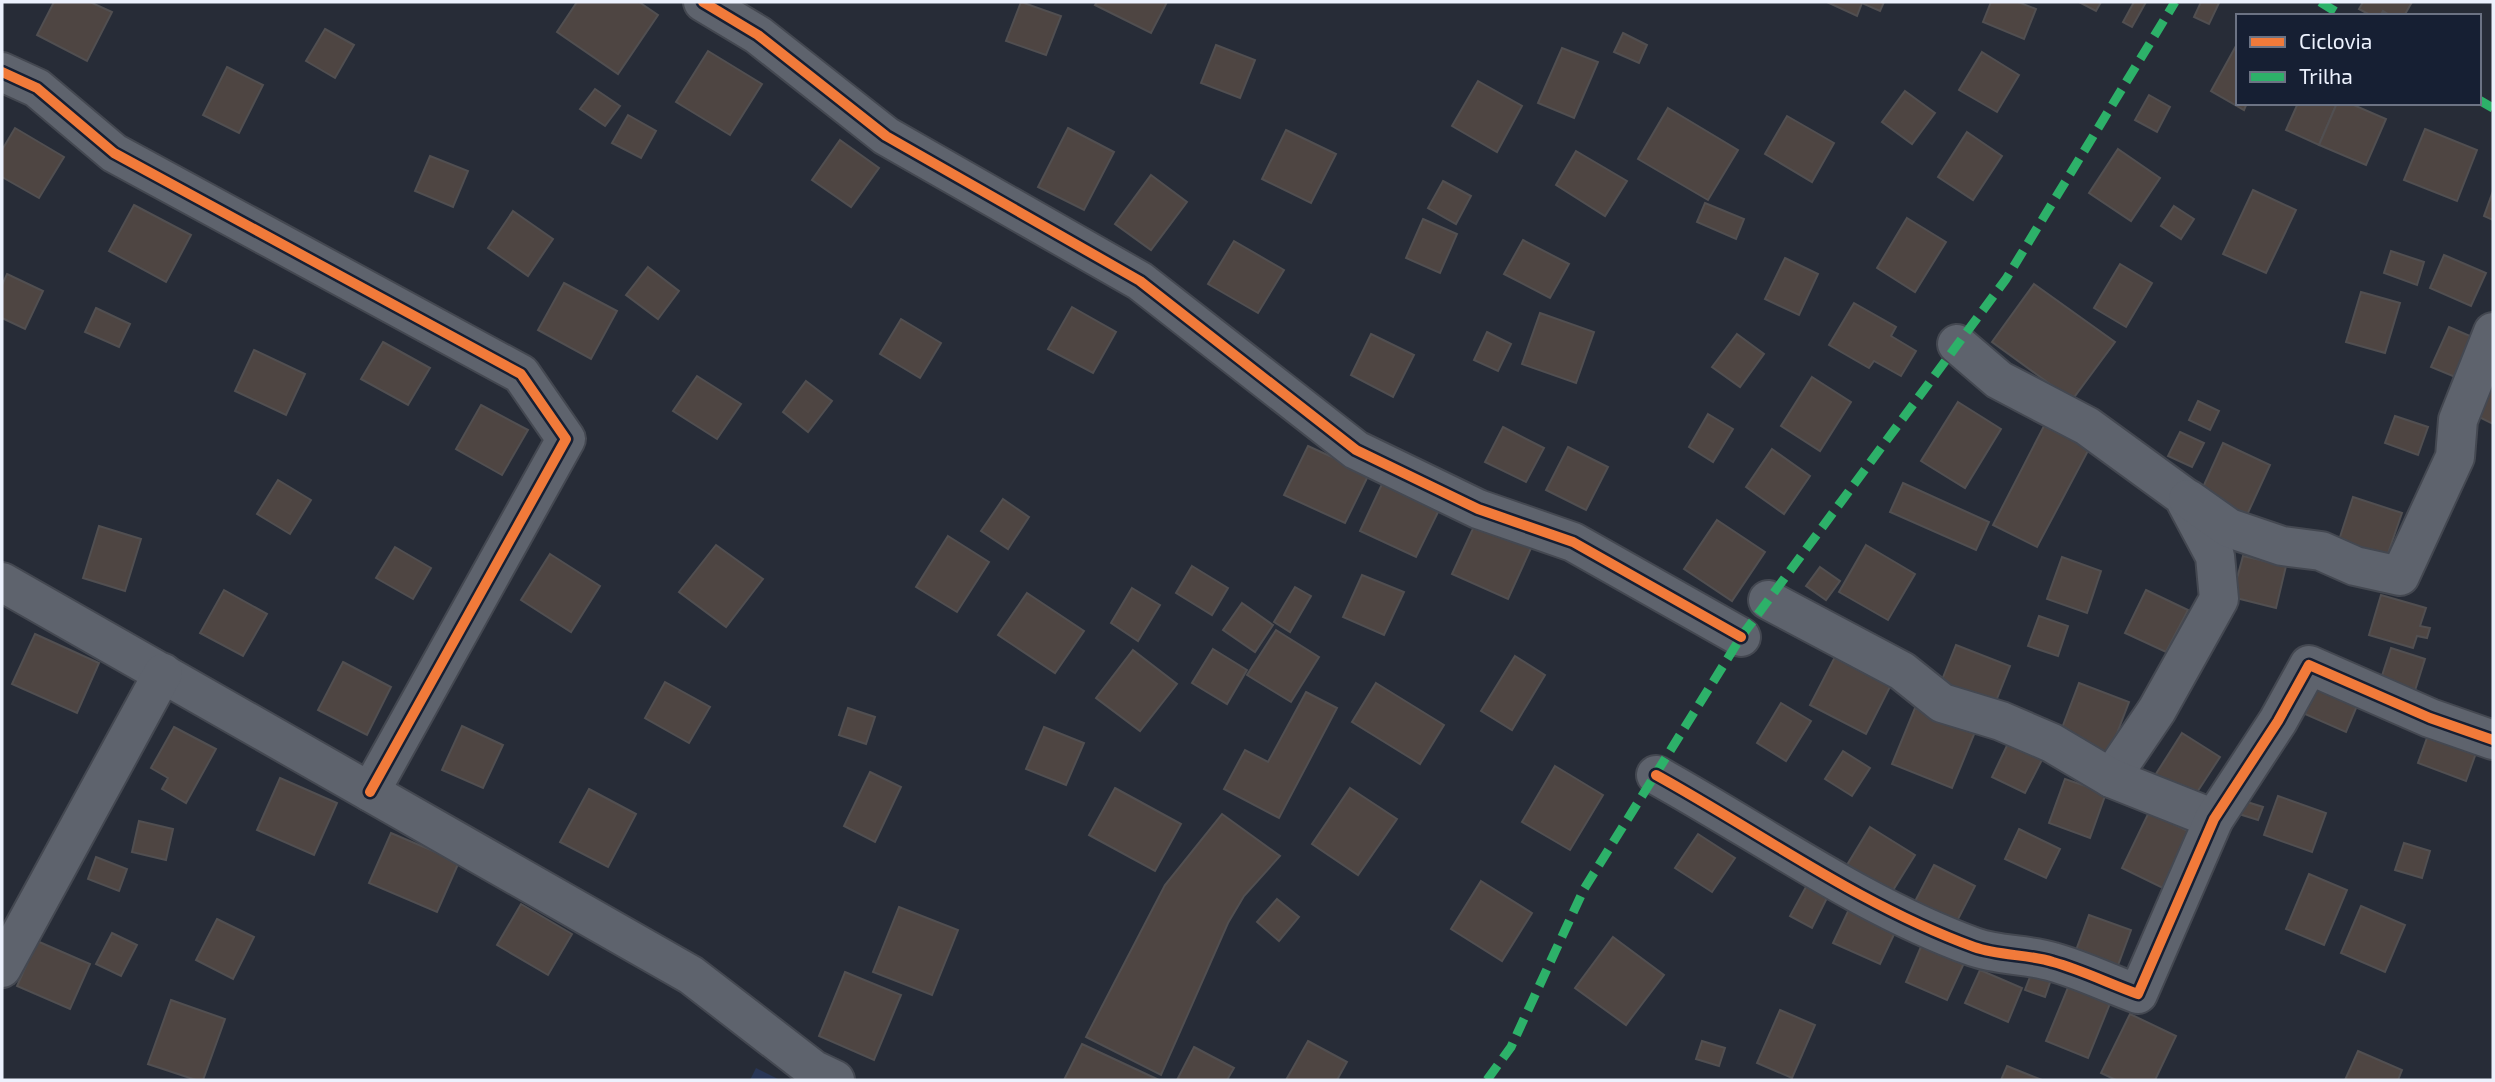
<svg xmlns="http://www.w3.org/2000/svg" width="2495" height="1082" font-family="'Exo 2',sans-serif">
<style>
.green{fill:#293656}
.building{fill:#4e4542;stroke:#514f51;stroke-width:2}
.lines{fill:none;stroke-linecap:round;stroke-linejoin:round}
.street-casing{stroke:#444851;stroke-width:42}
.street{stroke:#5e636d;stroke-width:38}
.quiet{stroke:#2db169;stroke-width:9;stroke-dasharray:18 9;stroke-linecap:butt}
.cycleway-casing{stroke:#161f33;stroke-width:15}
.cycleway{stroke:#f17a3a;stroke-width:10}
</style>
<rect width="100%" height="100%" fill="#272c37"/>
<!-- green -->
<path class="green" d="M756,1068l24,12h-30z"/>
<!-- building -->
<g class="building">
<path d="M54,2h36l22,10 -25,49 -50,-26z"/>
<path d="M577,2h62l19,13 -40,59 -61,-42z"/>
<path d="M1021,2l40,14 -15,39 -40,-14z"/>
<path d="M1097,2h70l-16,31 -56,-28z"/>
<path d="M1827,2h57l-4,9 -18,-8 -5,13z"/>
<path d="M1991,2h27l18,7 -12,30 -41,-17z"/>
<path d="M2079,2h22l-5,9z"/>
<path d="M2134,2h12l-14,25 -9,-5z"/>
<path d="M2201,2l18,1 -10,21 -15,-7z"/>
<path d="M2363,2h49l-8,14h-13l-8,-5 -3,5h-8l-13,-7z"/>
<path d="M325,29l29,16 -19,33 -29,-17z"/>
<path d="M1623,33l24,12 -8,18 -25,-11z"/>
<path d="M1216,45l39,15 -15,38 -39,-15z"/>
<path d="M2236,46l2,57h9l-3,7 -33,-19z"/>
<path d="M1562,48l36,14 -24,56 -36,-15z"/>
<path d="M708,51l54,33 -32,51 -54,-33z"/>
<path d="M1982,52l37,23 -22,37 -38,-22z"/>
<path d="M227,67l36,18 -24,48 -36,-18z"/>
<path d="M1478,81l44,25 -25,46 -45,-26z"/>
<path d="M595,89l25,17 -15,20 -25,-17z"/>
<path d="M1905,91l30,22 -23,31 -30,-22z"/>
<path d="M2149,95l21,12 -13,25 -22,-12z"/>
<path d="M2298,103h39l-18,42 -33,-15z"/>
<path d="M2337,103h12l37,16 -20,46 -47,-20z"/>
<path d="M1668,108l70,42 -30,50 -70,-41z"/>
<path d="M628,115l28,16 -15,27 -29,-15z"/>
<path d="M1787,116l47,27 -22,39 -47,-28z"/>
<path d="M15,128l49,29 -25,41 -37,-21v-27z"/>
<path d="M1068,128l46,24 -30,58 -46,-23z"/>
<path d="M2425,129l52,21 -20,51 -53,-21z"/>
<path d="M1286,130l50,24 -25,49 -49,-24z"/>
<path d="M1967,132l35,24 -29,44 -35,-23z"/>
<path d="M840,140l39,28 -28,39 -39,-27z"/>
<path d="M2118,149l42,29 -29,43 -42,-28z"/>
<path d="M1576,151l51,30 -22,35 -49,-31z"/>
<path d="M430,156l38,15 -15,36 -38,-16z"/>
<path d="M1151,175l36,27 -36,48 -36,-26z"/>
<path d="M1443,181l28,15 -15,28 -28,-16z"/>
<path d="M2253,190l43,20 -30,63 -43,-19z"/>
<path d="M2493,191v29l-9,-4z"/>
<path d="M1705,203l39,16 -8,20 -39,-17z"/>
<path d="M134,205l57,30 -25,47 -57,-31z"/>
<path d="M2174,206l20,13 -13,20 -20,-13z"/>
<path d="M513,211l40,28 -25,37 -40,-28z"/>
<path d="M1907,218l39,24 -31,50 -38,-24z"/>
<path d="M1423,219l34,15 -17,39 -34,-15z"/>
<path d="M1523,240l46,24 -19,34 -46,-24z"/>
<path d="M1234,241l50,29 -26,43 -50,-29z"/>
<path d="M2391,251l33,11 -7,23 -33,-12z"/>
<path d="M2444,255l42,18 -15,33 -41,-18z"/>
<path d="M1785,258l33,16 -19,41 -34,-16z"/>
<path d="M2120,264l32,19 -26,44 -32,-19z"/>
<path d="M648,267l31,24 -21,28 -32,-24z"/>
<path d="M7,274l36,17 -18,38 -23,-11v-33z"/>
<path d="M564,283l53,28 -26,48 -53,-29z"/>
<path d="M2034,284l81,58 -43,58 -80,-58z"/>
<path d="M2361,292l39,11 -15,50 -39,-11z"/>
<path d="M1854,303l42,24 -5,9 25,15 -15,25 -27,-15 -5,7 -40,-23z"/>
<path d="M1072,307l44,25 -23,41 -45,-24z"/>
<path d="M96,308l34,16 -11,23 -34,-15z"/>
<path d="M1540,313l54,19 -18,51 -54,-19z"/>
<path d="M901,319l40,24 -21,35 -40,-24z"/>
<path d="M2449,327l28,12 -17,40 -29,-12z"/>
<path d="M1487,332l24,12 -13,27 -24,-11z"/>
<path d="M1371,334l43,21 -21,42 -42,-22z"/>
<path d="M1737,334l27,20 -24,33 -28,-20z"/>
<path d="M383,342l47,26 -22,37 -47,-26z"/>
<path d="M254,350l51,24 -19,41 -51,-24z"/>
<path d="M2493,355v69l-28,-14z"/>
<path d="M697,376l44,28 -24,35 -44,-28z"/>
<path d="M1812,377l39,25 -31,49 -39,-25z"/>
<path d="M806,381l26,20 -24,31 -25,-20z"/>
<path d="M2198,401l21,10 -9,19 -21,-10z"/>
<path d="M1958,402l43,27 -36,59 -44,-27z"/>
<path d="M481,405l47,25 -26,45 -46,-26z"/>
<path d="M1708,414l25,15 -20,33 -24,-15z"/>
<path d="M2395,416l33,11 -10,28 -33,-12z"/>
<path d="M2045,424l45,23 -53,100 -44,-22z"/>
<path d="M1503,427l41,21 -18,34 -41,-20z"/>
<path d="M2180,432l24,11 -12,24 -24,-11z"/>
<path d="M2223,443l47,22 -24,52 -47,-21z"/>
<path d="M1308,446l61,28 -24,49 -61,-28z"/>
<path d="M1568,447l40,20 -22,43 -40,-20z"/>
<path d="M1772,449l38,27 -26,38 -38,-27z"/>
<path d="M278,480l33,20 -21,34 -33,-20z"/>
<path d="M1383,482l57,26 -24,49 -56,-26z"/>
<path d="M1903,483l86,39 -13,28 -86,-38z"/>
<path d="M2353,497l49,16 -16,46 -48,-16z"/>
<path d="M1003,499l26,18 -21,32 -27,-18z"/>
<path d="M1717,520l48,32 -33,49 -48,-32z"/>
<path d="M1476,522l56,24 -24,53 -56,-25z"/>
<path d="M99,526l42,13 -16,52 -42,-13z"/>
<path d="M948,536l41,26 -32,50 -41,-25z"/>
<path d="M716,545l47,34 -37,48 -47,-35z"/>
<path d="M1866,545l49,29 -27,46 -49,-28z"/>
<path d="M395,547l36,21 -18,31 -37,-21z"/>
<path d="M550,554l50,32 -29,46 -50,-32z"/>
<path d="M2243,556l43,10 -10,42 -44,-11z"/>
<path d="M2062,557l39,14 -14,42 -40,-14z"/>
<path d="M1192,566l36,22 -16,27 -36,-22z"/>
<path d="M1820,567l20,14 -14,19 -20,-14z"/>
<path d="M1362,575l42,17 -20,43 -41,-18z"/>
<path d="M1295,587l16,9 -21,36 -16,-10z"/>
<path d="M1132,588l28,17 -22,36 -27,-18z"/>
<path d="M224,590l43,24 -24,42 -43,-23z"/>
<path d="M2146,590l42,20 -22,42 -41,-19z"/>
<path d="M1027,593l57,38 -29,42 -57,-38z"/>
<path d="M2381,595l45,13 -6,18 10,2 -3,10 -10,-2 -4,12 -44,-13z"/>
<path d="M1242,603l31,22 -18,27 -32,-22z"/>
<path d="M2039,616l29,10 -10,30 -30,-10z"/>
<path d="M1276,630l43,27 -28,45 -44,-27z"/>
<path d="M35,634l64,29 -22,50 -65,-29z"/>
<path d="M1956,645l54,21 -18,45 -54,-21z"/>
<path d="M2391,648l34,11 -13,41 -34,-12z"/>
<path d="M1213,649l34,21 -20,34 -35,-21z"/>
<path d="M1133,650l44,34 -37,47 -44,-33z"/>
<path d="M1838,651l56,28 -28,55 -56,-29z"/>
<path d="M1515,656l30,19 -33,55 -31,-19z"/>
<path d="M343,662l48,25 -24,48 -49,-25z"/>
<path d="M665,682l45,25 -21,36 -44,-25z"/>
<path d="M1376,683l68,42 -24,39 -68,-42z"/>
<path d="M2079,683l50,19 -20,52 -50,-18z"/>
<path d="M2318,684l41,17 -13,31 -41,-18z"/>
<path d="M1306,692l31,16 -58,110 -55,-29 21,-39 23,12z"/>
<path d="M1781,703l30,18 -25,40 -29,-18z"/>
<path d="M848,708l27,9 -9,27 -27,-9z"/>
<path d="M1915,708l60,24 -23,56 -60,-24z"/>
<path d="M2433,721l48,18 -15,42 -48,-18z"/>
<path d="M462,726l41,19 -20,43 -41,-18z"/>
<path d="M174,727l42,22 -30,54 -24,-14 6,-11 -17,-10z"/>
<path d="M1044,727l40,16 -18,42 -40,-16z"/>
<path d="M2182,733l38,24 -28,43 -38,-23z"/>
<path d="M2012,735l34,17 -21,41 -33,-16z"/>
<path d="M1843,751l27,17 -18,28 -27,-17z"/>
<path d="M1555,766l48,29 -33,55 -48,-28z"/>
<path d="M870,772l31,15 -26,55 -31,-16z"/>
<path d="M280,778l57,25 -23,52 -57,-25z"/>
<path d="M2065,779l41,14 -16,45 -41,-15z"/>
<path d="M1115,788l66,36 -26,47 -66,-36z"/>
<path d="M1350,788l47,31 -39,56 -46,-31z"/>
<path d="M589,789l47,25 -28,53 -48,-25z"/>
<path d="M2278,796l48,17 -14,39 -48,-17z"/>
<path d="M2244,801l19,6 -5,13 -19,-6z"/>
<path d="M2149,812l47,23 -27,56 -47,-23z"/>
<path d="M1222,814l58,42 -36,40 -16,27 -67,152 -75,-38 79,-152z"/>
<path d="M139,821l34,8 -7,31 -34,-8z"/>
<path d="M1870,827l45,28 -23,37 -45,-27z"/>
<path d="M2019,829l41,20 -14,29 -41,-19z"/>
<path d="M391,833l68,29 -22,50 -68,-29z"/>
<path d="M1698,834l37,24 -23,34 -37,-24z"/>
<path d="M2404,843l26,8 -8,27 -27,-8z"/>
<path d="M96,857l31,12 -8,22 -31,-12z"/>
<path d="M1934,865l41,21 -21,41 -41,-22z"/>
<path d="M2309,874l38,16 -23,55 -38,-16z"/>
<path d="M1481,881l51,32 -30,48 -51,-32z"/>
<path d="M1807,885l21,11 -16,32 -22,-12z"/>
<path d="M1277,899l22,18 -20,24 -22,-19z"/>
<path d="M1852,903l47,21 -19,40 -47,-21z"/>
<path d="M521,904l51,30 -24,41 -51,-30z"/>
<path d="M2361,906l44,19 -20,47 -44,-19z"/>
<path d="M899,907l59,23 -26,65 -59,-23z"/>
<path d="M2089,915l42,15 -14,38 -42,-15z"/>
<path d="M217,919l37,18 -21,42 -37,-19z"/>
<path d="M112,933l25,12 -16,31 -25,-12z"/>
<path d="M1613,937l51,38 -38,50 -51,-37z"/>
<path d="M37,941l53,23 -20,45 -53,-23z"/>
<path d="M1923,942l42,19 -18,39 -41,-18z"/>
<path d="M2035,964l19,7 -9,26 -20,-7z"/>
<path d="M1980,970l42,18 -14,34 -43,-19z"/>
<path d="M845,972l56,23 -27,65 -55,-24z"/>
<path d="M2069,985l42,16 -23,57 -42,-17z"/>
<path d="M171,1000l54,19 -22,61h-7l-48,-16z"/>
<path d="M1780,1010l35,15 -23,53 -35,-15z"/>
<path d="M2130,1014l46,22 -21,44h-39l-15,-7z"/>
<path d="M1308,1041l39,21 -10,18h-51z"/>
<path d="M1702,1041l23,7 -6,18 -23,-7z"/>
<path d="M1082,1044l77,36h-95z"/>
<path d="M1194,1047l40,21 -7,12h-50z"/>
<path d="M2358,1051l44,19 -4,10h-53z"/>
<path d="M2007,1066l35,14h-41z"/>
</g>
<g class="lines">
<!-- street casing -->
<g class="street-casing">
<g id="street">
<path d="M703,2l55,33 128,101 254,145 216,169 122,59 95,33 168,95"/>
<path d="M2,72l35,16 77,65 407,221 45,65 -196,353"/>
<path d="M1957,344l42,36 88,46 96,70 32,60 4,43 -62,111 -46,68"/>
<path d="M2188,499l41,29 53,18 39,5 34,15 45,10 55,-119 3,-37 35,-88"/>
<path d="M2,582l689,393 123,95 21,10"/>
<path d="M1768,600l134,71 40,32 59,18 51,22 59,35 103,41"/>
<path d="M1656,775c105,58 205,131 318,172 25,9 54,7 79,15 29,8 57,22 85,32l76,-175 64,-98 31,-56 121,53 63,22"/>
<path d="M2,968l161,-295"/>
</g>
</g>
<!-- street -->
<use href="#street" class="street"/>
<!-- quiet -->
<g class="quiet">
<path d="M2320,2l23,14"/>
<path d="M2479,100l14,8"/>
<path d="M1487,1080l24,-33 73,-158 157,-252 265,-358 169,-277"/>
</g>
<!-- cycleway casing -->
<g class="cycleway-casing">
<g id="cycleway">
<path d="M703,2l55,33 128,101 254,145 216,169 122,59 95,33 168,95"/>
<path d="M2,72l35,16 77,65 407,221 45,65 -196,353"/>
<path d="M1656,775c105,58 205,131 318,172 25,9 54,7 79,15 29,8 57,22 85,32l76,-175 64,-98 31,-56 121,53 63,22"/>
</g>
</g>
<!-- cycleway -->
<use href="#cycleway" class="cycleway"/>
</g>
<!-- border -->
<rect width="2495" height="1082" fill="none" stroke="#ecf1fd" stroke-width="7"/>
<!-- legend -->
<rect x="2236" y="14" width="245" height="91" fill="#161f33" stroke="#6c7384" stroke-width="2"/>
<rect x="2250" y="37" width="35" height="10" fill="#f17a3a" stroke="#6c7384" stroke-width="2"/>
<text x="2299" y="49" font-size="21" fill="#ecf1fd">Ciclovia</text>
<rect x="2250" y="72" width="35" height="10" fill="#2db169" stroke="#6c7384" stroke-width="2"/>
<text x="2299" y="84" font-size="21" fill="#ecf1fd">Trilha</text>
</svg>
